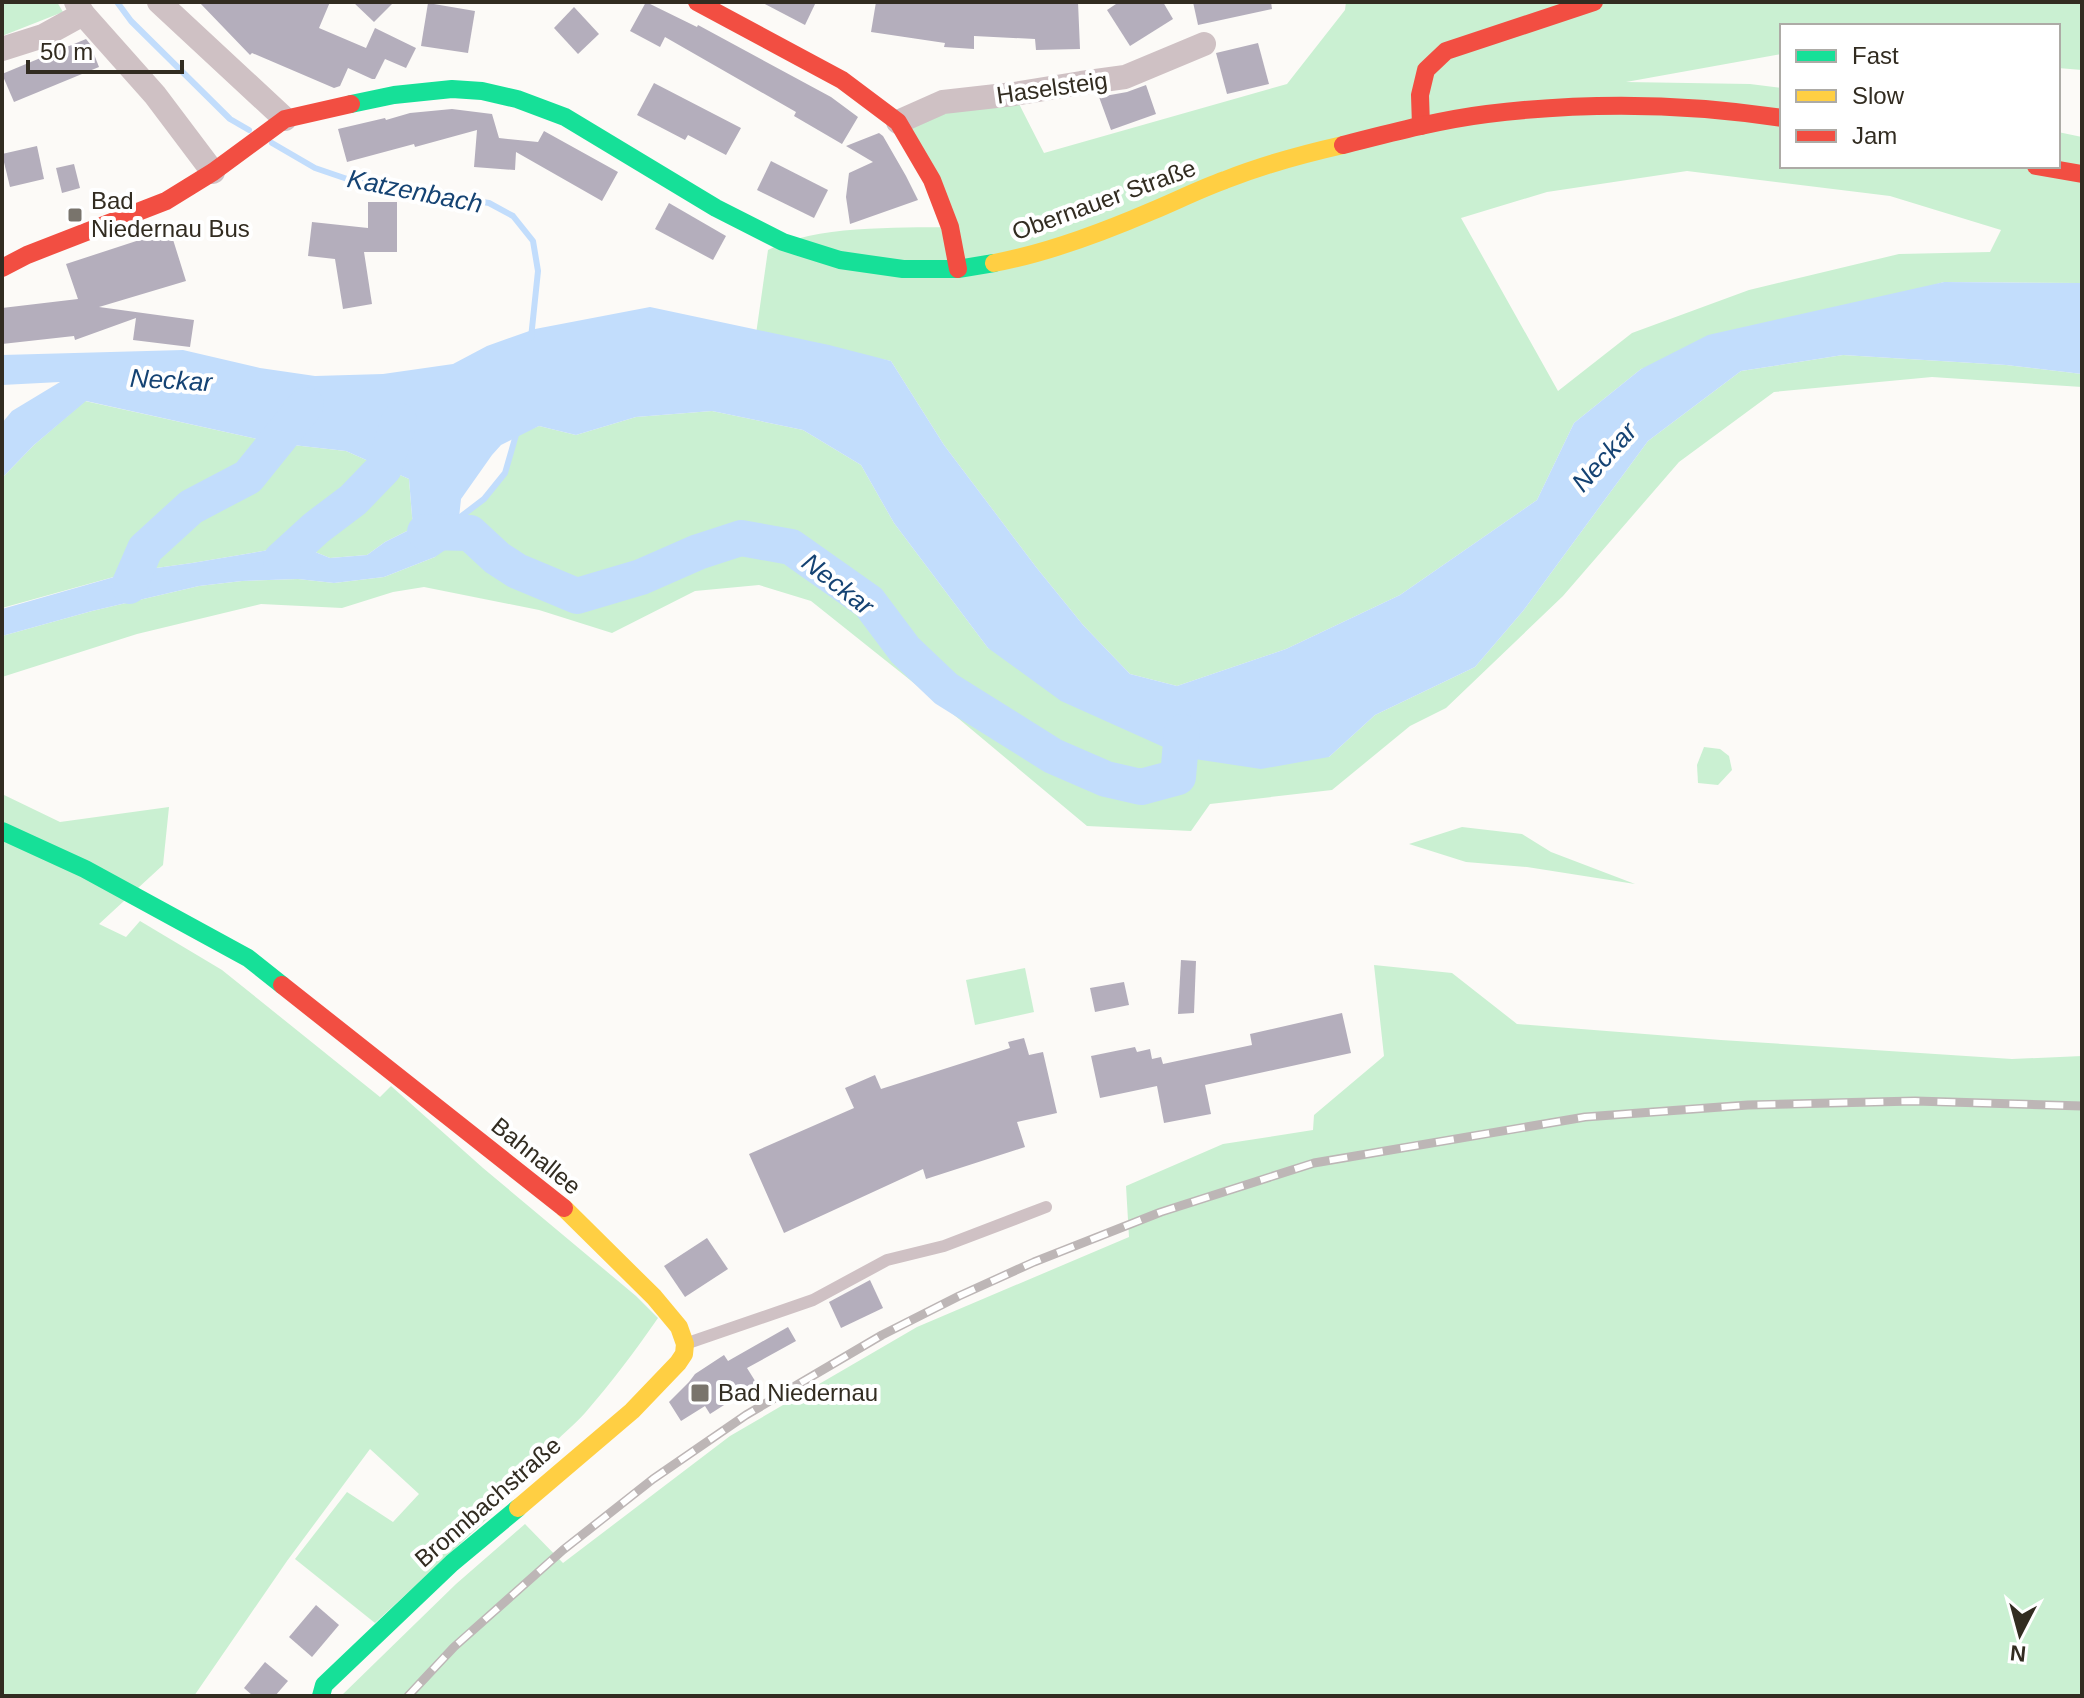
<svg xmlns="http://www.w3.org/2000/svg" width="2084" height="1698" font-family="Helvetica,sans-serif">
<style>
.green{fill:#caf0d2;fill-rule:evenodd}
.water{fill:#c2ddfc}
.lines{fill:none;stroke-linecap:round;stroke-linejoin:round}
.stream{stroke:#c2ddfc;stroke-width:6}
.river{stroke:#c2ddfc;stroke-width:36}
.building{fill:#b4aebc}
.lane{stroke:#cfc1c4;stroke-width:12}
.street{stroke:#cfc1c4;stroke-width:24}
.fast{stroke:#16e098;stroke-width:18}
.slow{stroke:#ffcf43;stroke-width:18}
.jam{stroke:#f24e42;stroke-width:18}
.rail-casing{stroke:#bdb6b6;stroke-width:9}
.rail{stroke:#fff;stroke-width:6;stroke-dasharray:18;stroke-linecap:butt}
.poi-dot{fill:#79746c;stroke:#fff;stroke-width:3}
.labels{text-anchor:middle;stroke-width:8;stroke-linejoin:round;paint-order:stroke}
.street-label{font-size:24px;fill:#322c21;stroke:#fff}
.poi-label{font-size:24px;fill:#322c21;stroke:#fff;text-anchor:start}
.water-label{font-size:26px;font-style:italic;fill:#154373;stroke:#fff}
</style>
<rect width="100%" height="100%" fill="#fcfaf7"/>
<!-- green -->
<g class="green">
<path d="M2,2h55l6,10 -61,24z"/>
<path d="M1346,2h736v68l-24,-2v-42h-276v28l-156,28 124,2 32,4v78h276v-34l24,5v146l-138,-1 -303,87 -67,54 -37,77 -137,95 -114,54 -109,37 -47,-12 -47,-49 -47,-58 -92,-122 -53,-84 -135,-27 12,-84c46,-25 129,-22 182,-23l-52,-105 116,-28 30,59 243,-69 58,-74zM1687,171l203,25 111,34 -11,22 -91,2 -150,36 -117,43 -74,58 -97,-173 86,-26z"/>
<path d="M1843,355l163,10 76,9v13l-150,-10 -158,15 -95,70 -116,134 -117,112 -36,18 -78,64 -122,14 -19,27 -104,-5 -128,-107 -148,-118 -52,-16 -64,6 -83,42 -73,-23 -115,-23 -31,5 -51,16 -81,-4 -124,30 -135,43v-41l90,-25 107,-25 43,-5 56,-2 36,4 50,-6 51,-20 24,-39 25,-19 21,-25 11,-39 23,-9 37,9 60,-18 76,-6 91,19 58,35 33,58 94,125 341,109 46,-42 100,-48 48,-56 125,-170 93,-70z"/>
<path d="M85,401l190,42 71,8 63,28 4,49 -28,14 -18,13 -37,3 -32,-13 -106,18 -57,8 -133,37v-130l32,-33z"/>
<path d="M1704,747l16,2 9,7 3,14 -14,15 -20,-2 -1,-18z"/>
<path d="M2,794l58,28 109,-15 -6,58 -64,59 27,13 14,-16 82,49 158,127 11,-11 92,82 153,128 22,22c-23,33 -46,64 -73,95 -18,20 -47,39 -55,66l-155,144 -80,-64 52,-67 46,30 26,-28 -49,-45 -83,112 -93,135h-192z"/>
<path d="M1462,827l60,7 29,18 84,32 -108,-17 -61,-5 -57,-18z"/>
<path d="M1374,965l78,8 65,51 204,16 291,19 70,-3v640h-1741l115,-112 69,-60 38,39 167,-127 187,-109 212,-90 -3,-51 97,-42 90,-14 1,-15 70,-59z"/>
<path d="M1025,968l9,44 -59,13 -9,-45z"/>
</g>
<!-- water -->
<path class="water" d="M1944,282l138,1v91l-76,-9 -163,-10 -102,16 -93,70 -125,170 -48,56 -100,48 -46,42 -68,12 -73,-11 -127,-57 -73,-53 -94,-125 -33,-58 -58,-35 -91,-19 -76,6 -60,18 -37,-9 -38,19 -9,10 -31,44 -2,19 11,15 -35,24 -51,20 -50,6 -36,-4 -56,2 -43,5 -107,25 -90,25v-27l133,-38 57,-8 106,-18 32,13 37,-3 18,-13 28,-14 -4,-49 -63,-28 -71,-8 -189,-42 -52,44 -32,33v-55l10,-12 48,-29 -58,3v-30l181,-5 77,18 55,8 68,-2 70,-10 34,-18 48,-17 115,-22 179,38 62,16 53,84 92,122 47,58 47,49 47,12 109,-37 114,-54 137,-95 37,-77 67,-54 67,-34z"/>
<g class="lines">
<!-- stream -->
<g class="stream">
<path d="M117,2l14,19 99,98 19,11"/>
<path d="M272,143l43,25 41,14 133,21 24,13 20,25 5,30 -7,67"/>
<path d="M452,518h7l25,-19 21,-26 11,-38 -3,-2"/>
</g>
<!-- river -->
<g class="river">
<path d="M425,532l45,1 27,25 20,13 60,25 64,-19 57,-25 43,-14 50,9 78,55 36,48 41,39 107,67 53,23 35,8 37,-10 4,-45"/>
<path d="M281,560l35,-32 37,-28 31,-32 15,-47"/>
<path d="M129,586l16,-37 46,-42 57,-30 58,-72"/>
</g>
</g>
<!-- building -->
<g class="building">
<path d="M199,2h131l-11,26 47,20 9,-20 41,20 -10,20 -21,-9 -10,20h-3l-24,-11 -8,18 -6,2 -82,-35 -2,2z"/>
<path d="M353,2h41l-20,20z"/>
<path d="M646,2l51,25 1,-2 133,72 27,20 -16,27 -48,-28 2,-4 -131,-75 -5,10 -30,-16z"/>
<path d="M761,2h55l-11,23z"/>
<path d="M876,2h202l2,47 -44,1 -1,-11 -61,-3v13l-30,-2 1,-4 -74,-11z"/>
<path d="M1119,2h44l10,17 -43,27 -23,-36z"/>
<path d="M1193,2h78l1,7 -74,16z"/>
<path d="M428,3l47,8 -7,42 -47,-7z"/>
<path d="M574,7l25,27 -21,20 -24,-26z"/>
<path d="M86,39l4,5 9,23 -85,35 -12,-28z"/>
<path d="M1258,43l11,41 -42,10 -11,-41z"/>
<path d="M654,83l87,45 -15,27 -38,-20 -3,5 -48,-25z"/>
<path d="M1146,85l10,29 -45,16 -12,-33 28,-5z"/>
<path d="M452,109l40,5 7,24 39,4 6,-11 74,41 -16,29 -86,-49 -1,18 -41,-3 3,-37 -62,17 -1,-3 -67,18 -9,-33 47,-11 1,2 24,-7z"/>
<path d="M879,133l4,3 23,40 12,24 -68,24 -4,-27 3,-24 24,-11 -27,-16z"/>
<path d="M37,146l7,33 -34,8 -8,-33z"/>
<path d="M771,161l57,29 -14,28 -57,-28z"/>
<path d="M74,164l6,24 -18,5 -6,-25z"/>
<path d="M368,202h29v50h-33l8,52 -29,5 -8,-50 -27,-3 4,-34 56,6z"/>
<path d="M669,203l57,33 -13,24 -58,-31z"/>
<path d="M170,230l16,51 -87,26 95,13 -4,27 -57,-7 3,-22 -61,22 -1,-4 -72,8v-18h2l-2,-18 76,-9 -12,-35z"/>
<path d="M1181,960l15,1 -2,52 -16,1z"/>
<path d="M1124,982l5,23 -34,7 -5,-24z"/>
<path d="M1342,1013l9,40 -146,32 6,29 -47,9 -7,-37 -57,12 -9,-42 44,-9 2,5 13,-3 2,10 9,-2 2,7 89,-19 -2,-11z"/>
<path d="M1024,1038l5,17 14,-3 14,61 -40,9 8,25 -99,32 -3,-10 -139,64 -35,-79 105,-46 -9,-20 30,-13 6,14 129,-41 -2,-6z"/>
<path d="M707,1238l21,31 -43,28 -21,-31z"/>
<path d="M870,1280l13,28 -42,20 -12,-26z"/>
<path d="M788,1327l8,14 -49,27 10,16 -47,30 -5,-8 -24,15 -12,-19 20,-20 6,-8 29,-19 4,6z"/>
<path d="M316,1605l23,20 -27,32 -23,-20z"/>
<path d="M265,1662l23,19 -13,15h-22l-9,-8z"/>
</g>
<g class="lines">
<!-- lane -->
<path class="lane" d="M688,1343l125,-43 74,-40 57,-14 102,-39"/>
<!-- street -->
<g class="street">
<path d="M76,2l7,12 72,81 58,77"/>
<path d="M159,2l126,117"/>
<path d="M2,49l41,-13 40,-22"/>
<path d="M898,122l45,-20 71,-8 67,-11 44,-6 79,-33"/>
</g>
<!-- fast -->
<g class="fast">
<path d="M351,104l43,-9 58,-6 30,2 35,8 48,18 151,91 67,34 57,18 63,9h55l36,-6"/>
<path d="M2,831l83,38 163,89 34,27"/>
<path d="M321,1696l3,-11 128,-122 66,-55"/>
</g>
<!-- slow -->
<g class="slow">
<path d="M994,263c54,-10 107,-30 158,-52 24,-10 48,-22 73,-31 38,-15 78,-26 118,-35"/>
<path d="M518,1508l114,-97 46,-48 6,-9 1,-10 -6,-17 -25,-30 -90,-89"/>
</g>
<!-- jam -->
<g class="jam">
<path d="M697,2l145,78 56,42 34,58 18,47 8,42"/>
<path d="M1421,126l-1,-31 6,-25 20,-19 148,-49"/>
<path d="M1343,145c47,-12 96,-25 144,-31 97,-12 198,-11 295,4"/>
<path d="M2036,166l46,8"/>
<path d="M2,268l25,-13 139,-54 47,-29 72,-53 66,-15"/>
<path d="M282,985l282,223"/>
</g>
<!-- rail casing -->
<g class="rail-casing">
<path id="rail" d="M408,1696l46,-49 109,-97 90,-71 93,-64 136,-80 77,-39 75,-34 127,-50 153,-49 271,-46 163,-12 167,-4 167,5"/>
</g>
<!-- rail -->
<use href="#rail" class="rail"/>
</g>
<!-- markers -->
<g class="poi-dot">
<rect x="67" y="207" width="16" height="16" rx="4"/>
<rect x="690" y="1383" width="20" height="20" rx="4"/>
</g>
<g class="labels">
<!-- street labels -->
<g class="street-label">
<text transform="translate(1052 88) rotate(-8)" y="8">Haselsteig</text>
<text transform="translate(1104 200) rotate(-20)" y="8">Obernauer Straße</text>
<text transform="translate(536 1156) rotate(39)" y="8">Bahnallee</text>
<text transform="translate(488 1502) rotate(-41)" y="8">Bronnbachstraße</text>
</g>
<!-- poi labels -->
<g class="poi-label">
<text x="91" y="209">Bad<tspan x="91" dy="28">Niedernau Bus</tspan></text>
<text x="718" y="1401">Bad Niedernau</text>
</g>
<!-- water labels -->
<g class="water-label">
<text transform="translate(415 191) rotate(11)" y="9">Katzenbach</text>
<text transform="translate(171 380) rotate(3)" y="9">Neckar</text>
<text transform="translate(1604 457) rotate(-48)" y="9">Neckar</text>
<text transform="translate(838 584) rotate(38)" y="9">Neckar</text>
</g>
</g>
<!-- border -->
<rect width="2084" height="1698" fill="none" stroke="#322c21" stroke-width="8"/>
<!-- legend -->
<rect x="1780" y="24" width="280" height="144" fill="#ffffff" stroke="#adaba6" stroke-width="2"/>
<rect x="1796" y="50" width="40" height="12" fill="#16e098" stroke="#adaba6" stroke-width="2"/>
<text x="1852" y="64" font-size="24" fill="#322c21">Fast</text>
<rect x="1796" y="90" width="40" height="12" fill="#ffcf43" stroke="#adaba6" stroke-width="2"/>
<text x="1852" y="104" font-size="24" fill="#322c21">Slow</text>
<rect x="1796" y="130" width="40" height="12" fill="#f24e42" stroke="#adaba6" stroke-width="2"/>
<text x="1852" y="144" font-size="24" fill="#322c21">Jam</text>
<!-- north arrow -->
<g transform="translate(2020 1634) rotate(186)" stroke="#ffffff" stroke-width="6" paint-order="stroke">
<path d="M0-6L14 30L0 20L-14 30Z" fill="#322c21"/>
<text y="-12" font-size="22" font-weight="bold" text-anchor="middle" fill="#322c21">N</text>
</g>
<!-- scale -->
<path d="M28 60v12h154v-12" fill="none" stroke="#322c21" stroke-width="4"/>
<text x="40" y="60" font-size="24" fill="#322c21" stroke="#ffffff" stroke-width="6" paint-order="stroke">50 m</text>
</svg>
